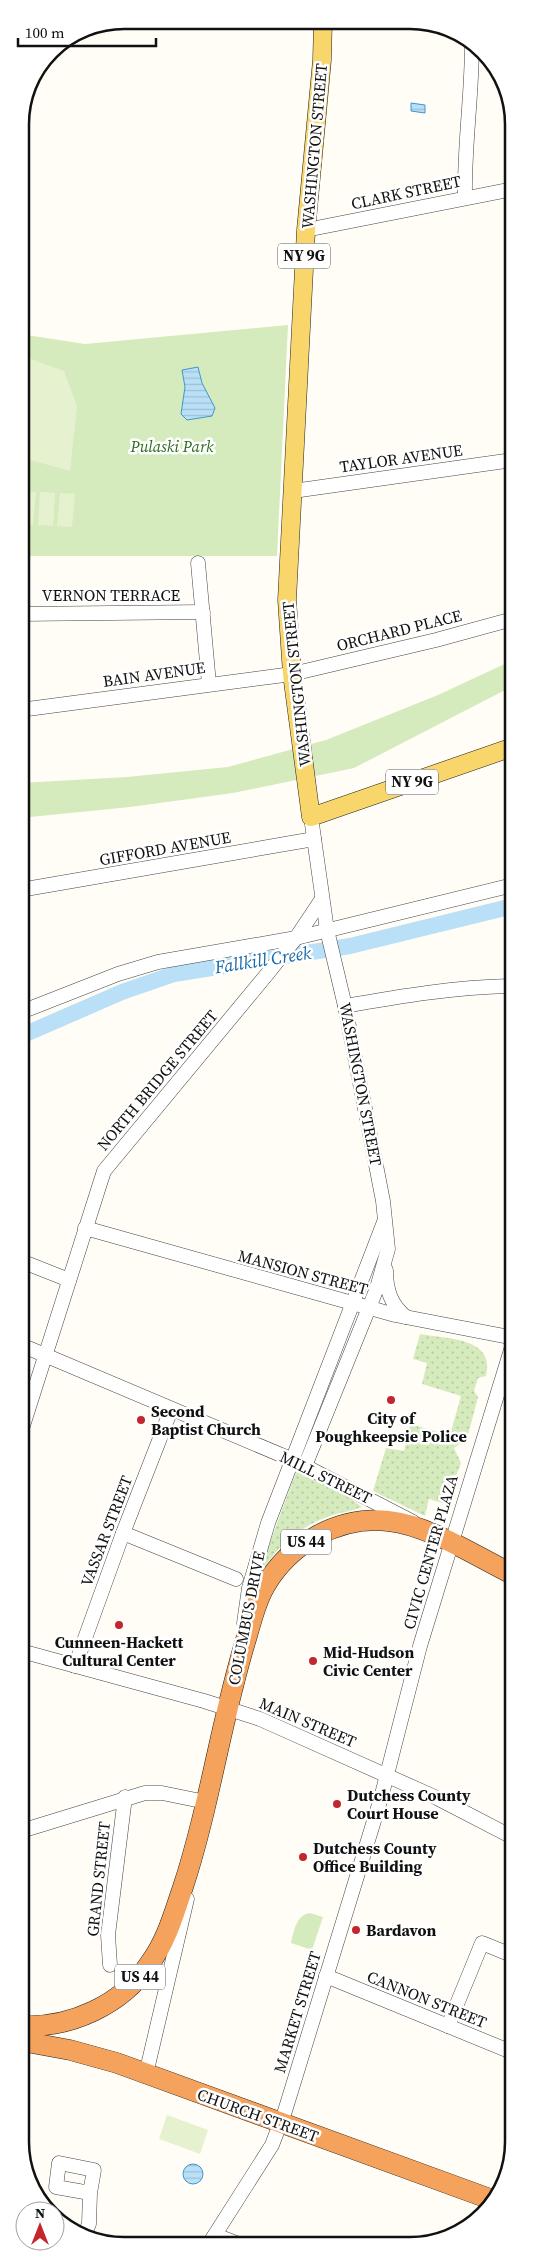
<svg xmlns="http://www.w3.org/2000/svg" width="534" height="2266" font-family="'Source Serif 4',serif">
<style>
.grass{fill:url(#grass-dots)}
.park{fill:#d5ebbd}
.pitch{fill:#e6f2cf}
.water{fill:url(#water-rules);stroke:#3f96cf}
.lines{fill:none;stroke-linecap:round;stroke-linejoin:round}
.river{stroke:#b9e0f7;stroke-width:16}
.minor-casing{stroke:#444;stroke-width:15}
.major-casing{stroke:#222;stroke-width:19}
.highway-casing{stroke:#222;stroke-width:21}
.minor{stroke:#fff;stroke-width:14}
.major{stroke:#f9d66b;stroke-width:18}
.highway{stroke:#f5a25d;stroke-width:20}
.poi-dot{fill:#c4262e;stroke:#fff;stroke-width:2}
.labels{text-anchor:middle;stroke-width:5;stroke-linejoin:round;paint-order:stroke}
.shield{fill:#fff;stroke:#585858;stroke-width:1}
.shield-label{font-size:15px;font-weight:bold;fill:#111}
.street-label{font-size:16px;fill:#111;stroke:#fff}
.park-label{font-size:16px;font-style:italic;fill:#2f6b1f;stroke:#fff}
.poi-label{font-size:16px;font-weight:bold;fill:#111;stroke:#fff;text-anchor:start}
.water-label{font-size:18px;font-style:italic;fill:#1768a6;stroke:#fff}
.rim{fill:none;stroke:#111;stroke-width:2.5}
</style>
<defs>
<pattern id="grass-dots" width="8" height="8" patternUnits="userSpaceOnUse" patternTransform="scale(1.25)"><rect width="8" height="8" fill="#d5ebbd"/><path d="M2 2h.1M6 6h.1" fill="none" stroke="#b6c8a1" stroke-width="1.8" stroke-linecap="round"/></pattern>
<pattern id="water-rules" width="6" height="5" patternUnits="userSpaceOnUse" patternTransform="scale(1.25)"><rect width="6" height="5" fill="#b9e0f7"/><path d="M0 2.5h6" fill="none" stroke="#9ebfd3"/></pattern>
</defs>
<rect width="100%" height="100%" fill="#fffdf5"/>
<!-- grass -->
<g class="grass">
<path d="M420,1334c26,5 76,3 66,42l-8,2 -4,13 4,6 -11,42 -13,9 7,15 -15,41 -17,-5 -4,17 -52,-25 13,-43 18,3 6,-27 40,11 11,-39 -39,-12 5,-21 -14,-4z"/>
<path d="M298,1467l26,12 38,28c-9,4 -20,5 -29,8 -37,12 -62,36 -79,70z"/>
</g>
<!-- park -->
<g class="park">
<path d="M288,325l-11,231h-257v-222l65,10z"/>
<path d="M513,660v26l-159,82 -121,25 -103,14 -110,11v-35l107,-6 101,-10 98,-27 112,-45z"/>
<path d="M310,1913l13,4 -11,33 -21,-7c3,-12 5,-28 19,-30z"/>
</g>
<!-- pitch -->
<g class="pitch">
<path d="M20,355l44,16 13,35 -7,65 -50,-14z"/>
<path d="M21,491l15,1 -3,33 -13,-1z"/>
<path d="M40,492l15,1 -2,33 -15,-1z"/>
<path d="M60,493l15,1 -3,33 -15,-1z"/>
<path d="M167,2115l41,15 -8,24 -41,-15z"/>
</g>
<!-- water -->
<g class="water">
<path d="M411,103l14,2v8l-14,-2z"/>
<path d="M198,367l4,16 13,25 -3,8 -25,4 -6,-6 4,-27 -3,-17z"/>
<circle cx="193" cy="2174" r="10"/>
</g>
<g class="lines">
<!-- river -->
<path class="river" d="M21,1036l101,-44 52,-18 176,-28 163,-40"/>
<!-- minor casing -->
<g class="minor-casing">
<g id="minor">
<path d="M465,198c-1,-52 7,-102 7,-154"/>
<path d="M306,230l207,-41"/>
<path d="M293,491l220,-31"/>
<path d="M198,563l11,121"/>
<path d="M20,614l183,-2"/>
<path d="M20,710l272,-36 144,-34 77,-21"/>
<path d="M20,890l294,-51"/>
<path d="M345,1006c56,-10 111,-19 168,-20"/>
<path d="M21,1012l97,-38 40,-12 138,-24 217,-53"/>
<path d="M85,1228l310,87 119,23"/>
<path d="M21,1261l48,19"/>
<path d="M386,1270c0,20 5,35 20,47"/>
<path d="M21,1345l272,115 120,62"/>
<path d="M21,1432l83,-261 164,-198 28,-35 26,-39"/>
<path d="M305,1466l72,-178 11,-39 -5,-48 -38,-195 -18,-76 -16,-113"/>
<path d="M123,1533l113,46"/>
<path d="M244,1623l5,-35 19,-65 116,-301"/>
<path d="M21,1651l183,50 56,18 177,79 77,40"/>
<path d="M75,1666l48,-133 48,-123"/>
<path d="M21,1831l124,-38h17l44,9"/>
<path d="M110,1965l-2,-30 17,-138"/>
<path d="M326,1976l188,77"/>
<path d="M448,2026l34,-83 32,13"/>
<path d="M146,2074l41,-175"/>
<path d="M85,2233l4,-9 1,-31 4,-23 -35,-7 -3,24 34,6"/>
<path d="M215,2235l24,9"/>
<path d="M209,2244l63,-99 13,-34 96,-313 39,-152 94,-306"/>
</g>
</g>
<!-- major casing -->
<g class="major-casing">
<path id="major" d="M323,21l-1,39 -16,170 -19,370 5,74 19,143 202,-70"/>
</g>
<!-- highway casing -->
<g class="highway-casing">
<g id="highway">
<path d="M21,2026c50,2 101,-21 129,-63 17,-23 24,-50 33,-76 27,-82 38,-168 64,-251 5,-17 9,-35 18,-50 25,-43 74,-70 123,-65 41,4 89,36 126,54"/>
<path d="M21,2041l49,9 47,13 376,137"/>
</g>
</g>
<!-- minor -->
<use href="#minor" class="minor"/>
<!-- major -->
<use href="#major" class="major"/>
<!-- highway -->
<use href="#highway" class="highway"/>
</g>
<!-- markers -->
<g class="poi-dot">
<circle cx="391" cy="1400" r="5"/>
<circle cx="141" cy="1420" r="5"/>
<circle cx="119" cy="1625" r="5"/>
<circle cx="313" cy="1661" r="5"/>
<circle cx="337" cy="1804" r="5"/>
<circle cx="303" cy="1857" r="5"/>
<circle cx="356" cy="1930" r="5"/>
</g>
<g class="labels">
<!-- shield labels -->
<g class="shield">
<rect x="278" y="243.5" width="52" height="25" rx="4"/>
<rect x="386" y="769.5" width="52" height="25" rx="4"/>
<rect x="281" y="1529.5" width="50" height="25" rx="4"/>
<rect x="115" y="1964.5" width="50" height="25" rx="4"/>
</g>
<g class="shield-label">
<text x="304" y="261">NY 9G</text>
<text x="412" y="787">NY 9G</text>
<text x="306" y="1547">US 44</text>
<text x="140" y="1982">US 44</text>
</g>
<!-- street labels -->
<g class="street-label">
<text transform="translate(314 146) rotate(-85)" y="6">WASHINGTON STREET</text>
<text transform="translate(406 192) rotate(-12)" y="6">CLARK STREET</text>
<text transform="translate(401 458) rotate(-8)" y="6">TAYLOR AVENUE</text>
<text x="111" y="601">VERNON TERRACE</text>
<text transform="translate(399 630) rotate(-14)" y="6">ORCHARD PLACE</text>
<text transform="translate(154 674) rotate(-8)" y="6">BAIN AVENUE</text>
<text transform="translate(296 684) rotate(-96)" y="6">WASHINGTON STREET</text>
<text transform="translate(165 848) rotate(-10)" y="6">GIFFORD AVENUE</text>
<text transform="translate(157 1080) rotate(-50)" y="6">NORTH BRIDGE STREET</text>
<text transform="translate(361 1084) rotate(79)" y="6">WASHINGTON STREET</text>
<text transform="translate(303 1272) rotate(15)" y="6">MANSION STREET</text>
<text transform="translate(326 1477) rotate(26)" y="6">MILL STREET</text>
<text transform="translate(106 1531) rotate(-69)" y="6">VASSAR STREET</text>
<text transform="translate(430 1552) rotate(-74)" y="6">CIVIC CENTER PLAZA</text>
<text transform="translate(246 1618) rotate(-79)" y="6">COLUMBUS DRIVE</text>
<text transform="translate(308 1722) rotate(23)" y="6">MAIN STREET</text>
<text transform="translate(98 1879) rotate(-84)" y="6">GRAND STREET</text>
<text transform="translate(427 1999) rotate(22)" y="6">CANNON STREET</text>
<text transform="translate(297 2012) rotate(-73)" y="6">MARKET STREET</text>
<text transform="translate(258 2115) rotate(20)" y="6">CHURCH STREET</text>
</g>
<!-- park labels -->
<g class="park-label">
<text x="172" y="452">Pulaski Park</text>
</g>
<!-- poi labels -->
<g class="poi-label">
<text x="151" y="1417">Second<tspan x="151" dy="18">Baptist Church</tspan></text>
<text x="391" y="1424" text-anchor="middle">City of<tspan x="391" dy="18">Poughkeepsie Police</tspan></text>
<text x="119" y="1648" text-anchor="middle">Cunneen-Hackett<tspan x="119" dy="18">Cultural Center</tspan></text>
<text x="323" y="1658">Mid-Hudson<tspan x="323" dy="18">Civic Center</tspan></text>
<text x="347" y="1801">Dutchess County<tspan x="347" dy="18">Court House</tspan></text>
<text x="313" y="1854">Dutchess County<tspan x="313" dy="18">Office Building</tspan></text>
<text x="366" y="1936">Bardavon</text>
</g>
<!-- water labels -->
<g class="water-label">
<text transform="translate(263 960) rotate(-9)" y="6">Fallkill Creek</text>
</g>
</g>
<!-- crop -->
<path d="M0 0H534V2266H0ZM124 29H410A95 95 0 0 1 505 124V2142A95 95 0 0 1 410 2237H124A95 95 0 0 1 29 2142V124A95 95 0 0 1 124 29Z" fill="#fff" fill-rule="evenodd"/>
<path class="rim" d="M124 29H410A95 95 0 0 1 505 124V2142A95 95 0 0 1 410 2237H124A95 95 0 0 1 29 2142V124A95 95 0 0 1 124 29Z"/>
<!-- north arrow -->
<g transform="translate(40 2226)"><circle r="24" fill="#ffffff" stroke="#a0a0a0"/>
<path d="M0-4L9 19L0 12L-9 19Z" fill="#c4262e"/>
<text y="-8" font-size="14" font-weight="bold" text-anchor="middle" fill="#111111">N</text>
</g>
<!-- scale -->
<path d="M18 38v8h138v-8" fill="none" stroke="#111111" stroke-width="2.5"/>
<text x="25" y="38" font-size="15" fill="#111111" stroke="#ffffff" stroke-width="4" paint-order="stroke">100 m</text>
</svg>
